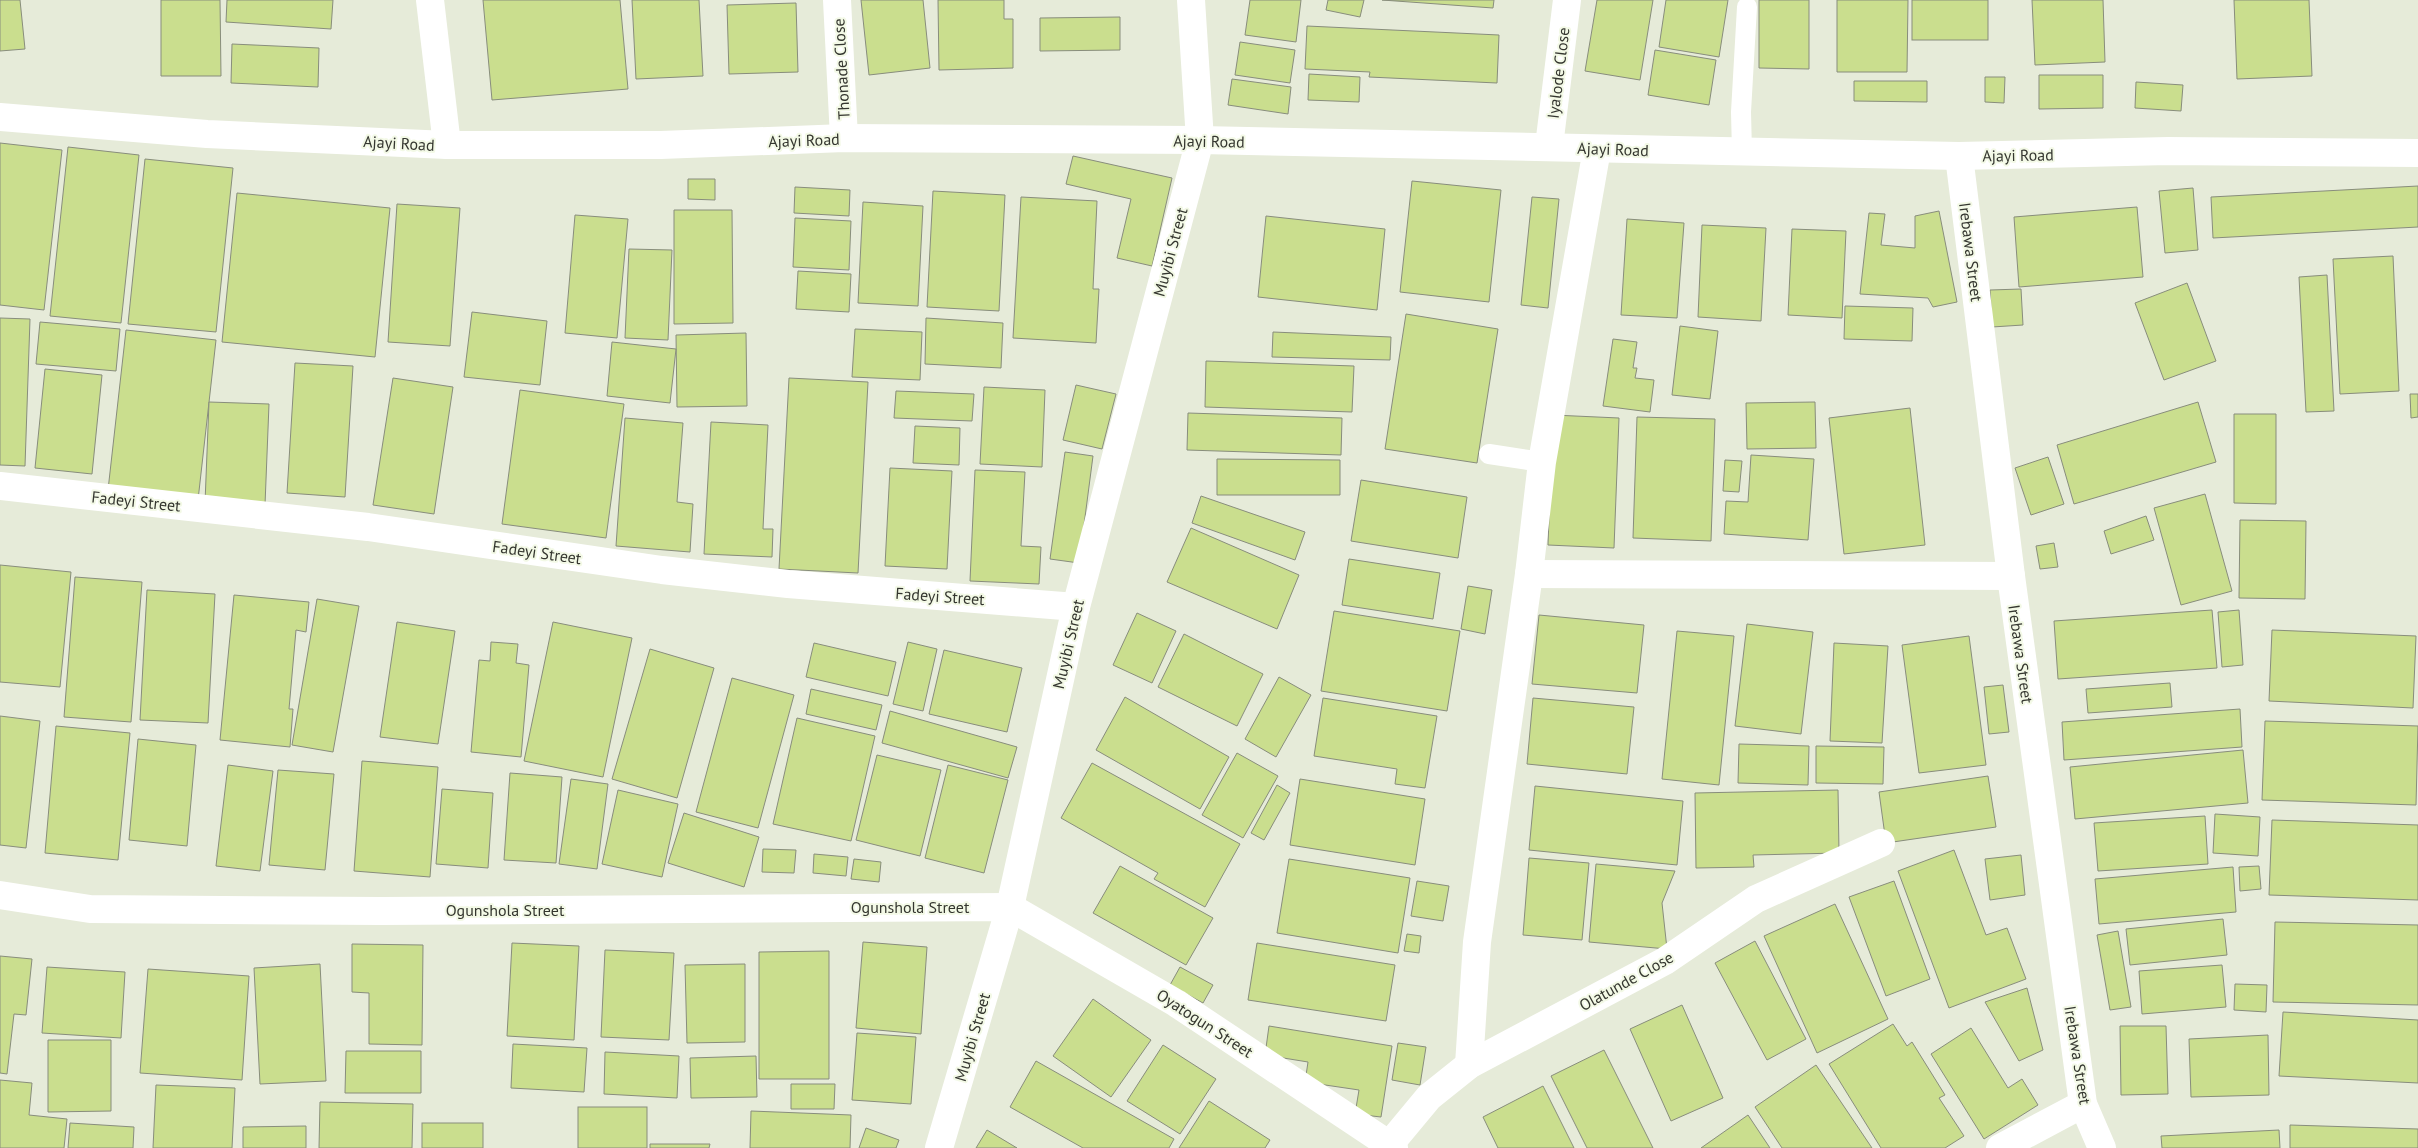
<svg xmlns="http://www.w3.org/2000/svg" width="2418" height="1148" font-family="'PT Sans',sans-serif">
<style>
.building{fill:#cade8e;stroke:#888d7c}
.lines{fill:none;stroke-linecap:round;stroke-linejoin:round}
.lane{stroke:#fff;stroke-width:20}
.street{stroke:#fff;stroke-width:28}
.labels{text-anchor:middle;stroke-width:4;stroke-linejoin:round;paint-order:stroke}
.street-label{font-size:16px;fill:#34362f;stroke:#f3f9e6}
</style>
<rect width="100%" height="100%" fill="#e6ebd9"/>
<!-- building -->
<g class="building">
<path d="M0,0h20l5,49 -25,2z"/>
<path d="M161,0h59l1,76h-60z"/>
<path d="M227,0h106l-2,29 -105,-7z"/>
<path d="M483,0h137l8,89 -136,11z"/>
<path d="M632,0h67l4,76 -67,3z"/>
<path d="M861,0h62l7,68 -61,7z"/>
<path d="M938,0h66v19h9v49l-74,2z"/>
<path d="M1250,0h51l-5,42 -51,-7z"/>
<path d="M1328,0h36l-4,17 -34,-7z"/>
<path d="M1382,0h112l-1,8z"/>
<path d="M1597,0h56l-13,80 -55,-9z"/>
<path d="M1666,0h62l-9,57 -60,-10z"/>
<path d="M1759,0h50v69l-50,-1z"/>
<path d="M1837,0h71l-1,72h-70z"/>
<rect x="1912" y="0" width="76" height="40"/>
<path d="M2032,0h71l2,62 -70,3z"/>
<path d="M2234,0h75l3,76 -75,3z"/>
<path d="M796,3l2,69 -69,2 -2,-69z"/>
<path d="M1120,17v33l-80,1v-33z"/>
<path d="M1307,26l192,9 -2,48 -128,-6 1,-5 -65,-3z"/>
<path d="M1240,42l55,8 -5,33 -55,-8z"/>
<path d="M232,44l87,4 -1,39 -87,-4z"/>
<path d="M1655,50l61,10 -7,45 -61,-10z"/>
<path d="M1309,74l51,3 -1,25 -51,-2z"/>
<path d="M2039,75h64v33l-64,1z"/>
<path d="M1985,77h20l-1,26 -19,-1z"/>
<path d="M1232,79l59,8 -3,27 -60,-9z"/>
<path d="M1854,81h73v21l-73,-1z"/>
<path d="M2136,82l47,3 -2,26 -46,-3z"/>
<path d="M0,143l62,7 -18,160 -44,-5z"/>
<path d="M68,147l71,8 -18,168 -71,-7z"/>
<path d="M1073,156l99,22 -20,88 -35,-8 14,-59 -65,-15z"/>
<path d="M145,159l88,9 -17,164 -88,-8z"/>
<path d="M688,179h27v21l-27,-1z"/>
<path d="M1412,181l89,9 -12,112 -89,-10z"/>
<path d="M2418,186v41l-205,11 -2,-41z"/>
<path d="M795,187l55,3 -1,26 -55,-3z"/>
<path d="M2193,188l5,62 -33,3 -6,-62z"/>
<path d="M933,191l72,4 -6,116 -72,-4z"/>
<path d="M237,193l153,15 -15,149 -153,-15z"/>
<path d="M1021,197l76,4 -4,88h6l-3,54 -83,-5z"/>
<path d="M1532,197l27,2 -11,109 -27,-3z"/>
<path d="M863,202l60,4 -5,100 -60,-3z"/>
<path d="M397,204l63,4 -10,138 -62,-4z"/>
<path d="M2137,207l6,70 -124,10 -5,-70z"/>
<path d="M674,210h58l1,113 -59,1z"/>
<path d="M1939,211l18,91 -24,5 -5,-9 -68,-4 9,-81 16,1 -4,31 34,3v-32z"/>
<path d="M575,215l53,4 -11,119 -52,-5z"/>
<path d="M1266,216l119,13 -8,81 -119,-13z"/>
<path d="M795,218l56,3 -2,49 -56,-3z"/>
<path d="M1627,219l57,4 -7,95 -56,-3z"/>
<path d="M1702,225l64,3 -5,93 -63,-4z"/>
<path d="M1792,229l54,2 -4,87 -54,-3z"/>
<path d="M629,249l43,1 -4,90 -43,-2z"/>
<path d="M2393,256l6,135 -59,3 -7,-135z"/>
<path d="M798,271l53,3 -2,38 -53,-3z"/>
<path d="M2327,275l7,136 -28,1 -7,-135z"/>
<path d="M2187,283l29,78 -52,19 -29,-77z"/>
<path d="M2021,289l2,36 -31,2 -2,-37z"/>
<path d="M1845,306l68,2 -1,33 -68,-2z"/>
<path d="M472,312l75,9 -7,64 -76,-8z"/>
<path d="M1406,314l92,15 -21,134 -92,-14z"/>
<path d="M0,318l30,1 -5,147 -25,-1z"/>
<path d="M926,318l77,5 -2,45 -76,-4z"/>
<path d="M40,322l80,7 -4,42 -80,-7z"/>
<path d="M1680,326l38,5 -8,68 -38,-4z"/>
<path d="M855,329l67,3 -2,48 -68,-3z"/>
<path d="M126,330l90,10 -18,160 -90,-10z"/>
<path d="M1273,332l118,5 -1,23 -118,-3z"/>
<path d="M746,333l1,73 -70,1 -1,-72z"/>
<path d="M1613,339l24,3 -4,26h4l-2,10 19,2 -4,32 -47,-6z"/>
<path d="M612,342l64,7 -6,54 -63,-7z"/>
<path d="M1206,361l148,5 -2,46 -147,-5z"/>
<path d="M295,363l58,3 -8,131 -58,-4z"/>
<path d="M45,369l57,6 -10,99 -57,-6z"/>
<path d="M393,378l60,9 -19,127 -61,-9z"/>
<path d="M789,378l79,4 -10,191 -79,-4z"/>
<path d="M1076,385l40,9 -14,55 -39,-9z"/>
<path d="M984,387l61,3 -3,77 -62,-3z"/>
<path d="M520,390l104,14 -18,134 -104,-14z"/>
<path d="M896,391l78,3 -2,27 -78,-3z"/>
<path d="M2410,394h8v23l-7,1z"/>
<path d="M209,402l60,2 -4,101 -60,-2z"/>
<path d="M1815,402l1,46 -69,1 -1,-46z"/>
<path d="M2198,402l18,60 -142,42 -17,-59z"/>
<path d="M1910,408l15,137 -81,9 -15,-136z"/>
<path d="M1188,413l154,5 -1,37 -154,-5z"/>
<path d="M2234,414h42v90l-42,-1z"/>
<path d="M1553,415l66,3 -5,130 -66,-3z"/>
<path d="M1637,417l78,2 -4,122 -78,-3z"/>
<path d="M625,418l58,5 -6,79 16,2 -3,48 -74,-6z"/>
<path d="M711,422l57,3 -5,104h10l-1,28 -68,-3z"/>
<path d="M915,426l45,2 -1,37 -46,-2z"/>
<path d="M1065,452l28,4 -14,107 -29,-4z"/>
<path d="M1751,455l63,4 -6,81 -84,-6 2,-33 22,1z"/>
<path d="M2048,457l16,47 -33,11 -16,-47z"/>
<path d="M1217,459l123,1v35h-123z"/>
<path d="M1725,460l17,1 -3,31 -16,-1z"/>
<path d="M890,468l62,3 -5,98 -62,-3z"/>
<path d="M975,470l50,2 -4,74 20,1 -2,37 -69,-3z"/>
<path d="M1361,480l106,17 -9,61 -107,-17z"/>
<path d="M2205,494l27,97 -51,14 -27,-97z"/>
<path d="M1201,496l104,36 -10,28 -103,-37z"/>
<path d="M2146,516l8,24 -43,14 -7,-23z"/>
<path d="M2240,520l66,1 -1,78 -66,-1z"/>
<path d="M1191,528l108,47 -22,54 -110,-47z"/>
<path d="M2054,543l4,24 -18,2 -4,-23z"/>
<path d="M1349,559l91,14 -7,46 -91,-14z"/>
<path d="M0,565l71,7 -11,115 -60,-5z"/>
<path d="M75,577l67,5 -11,140 -67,-5z"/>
<path d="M1468,586l24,4 -7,44 -24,-5z"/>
<path d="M147,590l68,4 -7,129 -68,-3z"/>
<path d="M234,595l75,7 -3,30 -10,-2 -7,79h4l-3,38 -70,-7z"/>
<path d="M317,599l42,7 -26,146 -41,-7z"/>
<path d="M2212,610l5,58 -159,11 -4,-58z"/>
<path d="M2239,610l4,55 -21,2 -4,-55z"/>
<path d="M1334,611l126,20 -13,80 -126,-20z"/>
<path d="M1137,613l39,18 -24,52 -39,-18z"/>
<path d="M1539,615l105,10 -7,68 -105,-9z"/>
<path d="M397,622l58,9 -17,113 -58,-7z"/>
<path d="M553,622l79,16 -29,139 -79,-16z"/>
<path d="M1747,624l66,8 -12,102 -66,-8z"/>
<path d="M2272,630l144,6 -3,72 -144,-7z"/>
<path d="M1677,631l57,5 -15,149 -57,-6z"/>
<path d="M1184,634l79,40 -26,52 -79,-39z"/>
<path d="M1969,636l17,129 -67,8 -17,-128z"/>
<path d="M491,642l27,2 -2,19 13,2 -8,92 -50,-5 8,-92 11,1z"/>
<path d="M908,642l29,7 -14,62 -30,-7z"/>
<path d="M814,643l82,19 -8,34 -82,-19z"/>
<path d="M1834,643l54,3 -6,97 -52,-2z"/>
<path d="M650,649l64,19 -37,130 -65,-19z"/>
<path d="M944,650l78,18 -15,64 -78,-18z"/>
<path d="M1279,677l32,18 -35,62 -31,-18z"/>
<path d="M732,678l62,17 -36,133 -62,-16z"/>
<path d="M2170,683l2,24 -84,6 -2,-24z"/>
<path d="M2003,685l6,47 -20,2 -5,-47z"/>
<path d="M811,689l71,16 -6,25 -70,-16z"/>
<path d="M1125,697l104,60 -29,52 -104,-59z"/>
<path d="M1323,698l114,18 -12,72 -30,-4 2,-15 -83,-13z"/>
<path d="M1533,698l101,9 -7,67 -100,-10z"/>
<path d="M2240,709l2,38 -178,13 -2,-38z"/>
<path d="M890,711l127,36 -9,31 -126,-35z"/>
<path d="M0,716l40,5 -14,127 -26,-3z"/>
<path d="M797,718l78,18 -24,105 -78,-17z"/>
<path d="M2265,721l153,5 -2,79 -154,-5z"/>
<path d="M56,726l74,7 -12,127 -73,-7z"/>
<path d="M138,739l58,6 -9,101 -58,-6z"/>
<path d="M1739,744l70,2 -1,39 -70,-2z"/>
<path d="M1816,746l68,1 -1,37 -67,-1z"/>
<path d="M2243,750l5,53 -173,16 -5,-52z"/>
<path d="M1237,753l41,23 -35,62 -41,-23z"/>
<path d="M877,755l64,15 -21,86 -64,-16z"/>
<path d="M362,761l76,6 -8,110 -76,-6z"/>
<path d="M1092,763l148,81 -35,63 -51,-28 4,-6 -97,-55z"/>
<path d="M228,765l45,6 -13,100 -44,-5z"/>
<path d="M948,765l60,15 -24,93 -59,-15z"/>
<path d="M278,770l56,4 -9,96 -56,-5z"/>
<path d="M510,773l52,4 -6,86 -52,-3z"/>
<path d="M1988,776l8,51 -110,16 -7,-51z"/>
<path d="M571,779l37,5 -11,85 -38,-5z"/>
<path d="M1300,779l125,20 -10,66 -125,-20z"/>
<path d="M1277,785l13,8 -26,47 -13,-7z"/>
<path d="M1535,786l148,15 -6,64 -148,-15z"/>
<path d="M442,789l51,4 -5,75 -52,-4z"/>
<path d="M618,790l60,14 -16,73 -60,-13z"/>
<path d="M1838,790l1,63 -86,2 1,12 -58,1 -1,-75z"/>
<path d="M684,813l75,24 -15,50 -76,-24z"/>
<path d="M2215,814l45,3 -2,39 -45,-3z"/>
<path d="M2205,816l3,48 -110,7 -4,-48z"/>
<path d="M2272,820l146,5v75l-149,-5z"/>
<path d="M763,849l33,1 -2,23 -32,-1z"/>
<path d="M1954,850l32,85 21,-7 19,51 -77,29 -51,-137z"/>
<path d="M814,854l34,3 -2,19 -33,-3z"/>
<path d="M2021,855l4,40 -35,5 -5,-41z"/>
<path d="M1529,858l60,5 -7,77 -59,-5z"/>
<path d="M854,859l27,3 -2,20 -28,-3z"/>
<path d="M1289,859l121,19 -12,75 -121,-20z"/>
<path d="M1596,864l79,7 -13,32 5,46 -78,-7z"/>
<path d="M1120,866l93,52 -27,47 -93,-52z"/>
<path d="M2259,866l2,23 -21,2 -1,-24z"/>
<path d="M2233,867l3,45 -137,12 -4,-45z"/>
<path d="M1417,881l32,5 -6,35 -32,-5z"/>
<path d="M1894,881l36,98 -44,17 -37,-99z"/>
<path d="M1835,904l53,115 -71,34 -53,-117z"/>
<path d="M2223,919l4,36 -97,10 -4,-36z"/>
<path d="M2275,922l143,3v80l-145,-3z"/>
<path d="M2118,931l13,76 -21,3 -13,-75z"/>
<path d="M1407,934l14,2 -2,17 -15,-2z"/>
<path d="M1755,941l51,98 -39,21 -52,-97z"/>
<path d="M863,942l64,5 -6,87 -65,-6z"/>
<path d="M512,943l67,3 -5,94 -67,-4z"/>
<path d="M1257,943l138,22 -9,56 -138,-21z"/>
<path d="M352,944l71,1 -1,100 -53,-1v-51l-17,-1z"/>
<path d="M605,950l69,3 -5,87 -68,-3z"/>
<path d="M829,951v128h-70v-127z"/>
<path d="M0,956l32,3 -6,56 -12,-1 -7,60 -7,-1z"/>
<path d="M320,964l6,117 -66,3 -6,-116z"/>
<path d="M745,964v78l-58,1 -2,-78z"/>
<path d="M2222,965l4,42 -84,7 -3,-43z"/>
<path d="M47,967l78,5 -4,66 -79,-5z"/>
<path d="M1180,967l33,18 -10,18 -33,-18z"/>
<path d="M148,969l101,7 -7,104 -102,-7z"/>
<path d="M2235,984l32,1 -1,27 -32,-2z"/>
<path d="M2027,988l16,62 -24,11 -34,-59z"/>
<path d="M1093,999l58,41 -40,57 -58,-41z"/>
<path d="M1682,1005l41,93 -52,23 -41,-92z"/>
<path d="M2283,1012l135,8v63l-139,-7z"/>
<path d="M1893,1024l14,22 5,-4 33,53 -6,3 25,38 -19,12h-64l-52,-84z"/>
<path d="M1269,1026l123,20 -11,71 -26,-3 4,-24 -54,-8 3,-20 -43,-7z"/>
<path d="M2120,1026h46l2,68 -47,1z"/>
<path d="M1971,1028l37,60 14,-9 16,26 -54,34 -53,-85z"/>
<path d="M857,1033l59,4 -5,67 -59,-4z"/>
<path d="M2268,1035l1,60 -78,2 -2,-58z"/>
<path d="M48,1040h63v71l-63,1z"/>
<path d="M1398,1043l28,4 -6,38 -28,-5z"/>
<path d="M513,1044l74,4 -3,44 -73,-4z"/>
<path d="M1163,1045l53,34 -36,55 -53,-33z"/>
<path d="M1604,1050l49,98h-66l-36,-72z"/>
<path d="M346,1051h75v42h-76z"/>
<path d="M605,1052l74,4 -2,42 -73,-4z"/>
<path d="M756,1056l1,41 -66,1 -1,-40z"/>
<path d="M1036,1061l138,78 -5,9h-86l-73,-41z"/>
<path d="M1816,1065l56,83h-90l-27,-41z"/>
<path d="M0,1080l32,3 -3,32 38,4 -3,29h-64z"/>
<path d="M791,1084h44l-1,25h-43z"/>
<path d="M156,1085l79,3 -3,60h-79z"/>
<path d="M1543,1086l31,62h-76l-15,-31z"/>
<path d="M1209,1101l61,39 -5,8h-86z"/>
<path d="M320,1102l93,2 -1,44h-93z"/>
<rect x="578" y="1107" width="69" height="41"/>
<path d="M751,1111l100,4 -1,33h-100z"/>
<path d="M1748,1115l22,33h-69z"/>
<path d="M70,1123l64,4 -1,21h-65z"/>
<rect x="422" y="1123" width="61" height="25"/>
<path d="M2290,1125l128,4v19h-128z"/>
<path d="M306,1126v22h-63v-21z"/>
<path d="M866,1128l33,12 -3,8h-37z"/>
<path d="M987,1130l30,18h-41z"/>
<path d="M2279,1130l1,18h-118l-1,-12z"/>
<path d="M650,1144h60l-1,4h-59z"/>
</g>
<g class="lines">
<!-- lane -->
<g class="lane">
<path d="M1742,152l-1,-40 6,-105"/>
<path d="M1489,454l53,8"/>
</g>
<!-- street -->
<g class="street">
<path d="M430,0l17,145"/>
<path d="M837,0l7,138"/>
<path d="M0,117l207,17 240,11h214l183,-7 356,2 759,16 209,-5 250,2"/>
<path d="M1549,146l18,-146"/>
<path d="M1959,156l52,420 72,528 19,44"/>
<path d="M0,486l368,41 294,43 126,14 288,23"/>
<path d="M1529,574l482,2"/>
<path d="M0,895l90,14 291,2 629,-4 166,96 218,145"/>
<path d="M1469,1065l8,-123 52,-368 13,-112 55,-313"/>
<path d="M1390,1144l39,-47 40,-32 196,-104 91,-62 125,-56"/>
<path d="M939,1148l71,-241 66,-300 124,-467 -9,-140"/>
<path d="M2000,1148l83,-44"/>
</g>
</g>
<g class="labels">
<!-- street labels -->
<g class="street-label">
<text transform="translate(841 69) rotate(-93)" y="6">Thonade Close</text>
<text transform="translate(1558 73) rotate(-83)" y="6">Iyalode Close</text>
<text transform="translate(804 140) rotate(-2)" y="6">Ajayi Road</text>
<text transform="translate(1209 141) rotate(1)" y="6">Ajayi Road</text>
<text transform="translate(399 143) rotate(3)" y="6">Ajayi Road</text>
<text transform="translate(1613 149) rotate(2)" y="6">Ajayi Road</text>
<text transform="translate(2018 155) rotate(-1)" y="6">Ajayi Road</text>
<text transform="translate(1170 252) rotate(-75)" y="6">Muyibi Street</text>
<text transform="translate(1971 252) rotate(83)" y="6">Irebawa Street</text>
<text transform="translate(136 501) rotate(6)" y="6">Fadeyi Street</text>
<text transform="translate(537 552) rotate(8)" y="6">Fadeyi Street</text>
<text transform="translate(940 596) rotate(4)" y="6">Fadeyi Street</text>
<text transform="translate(1068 644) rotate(-77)" y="6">Muyibi Street</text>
<text transform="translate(2021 654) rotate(82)" y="6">Irebawa Street</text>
<text x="910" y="913">Ogunshola Street</text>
<text x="505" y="916">Ogunshola Street</text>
<text transform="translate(1626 981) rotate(-29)" y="6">Olatunde Close</text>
<text transform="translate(1205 1023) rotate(33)" y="6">Oyatogun Street</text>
<text transform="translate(972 1037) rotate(-74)" y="6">Muyibi Street</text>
<text transform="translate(2078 1055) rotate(81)" y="6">Irebawa Street</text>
</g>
</g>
</svg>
